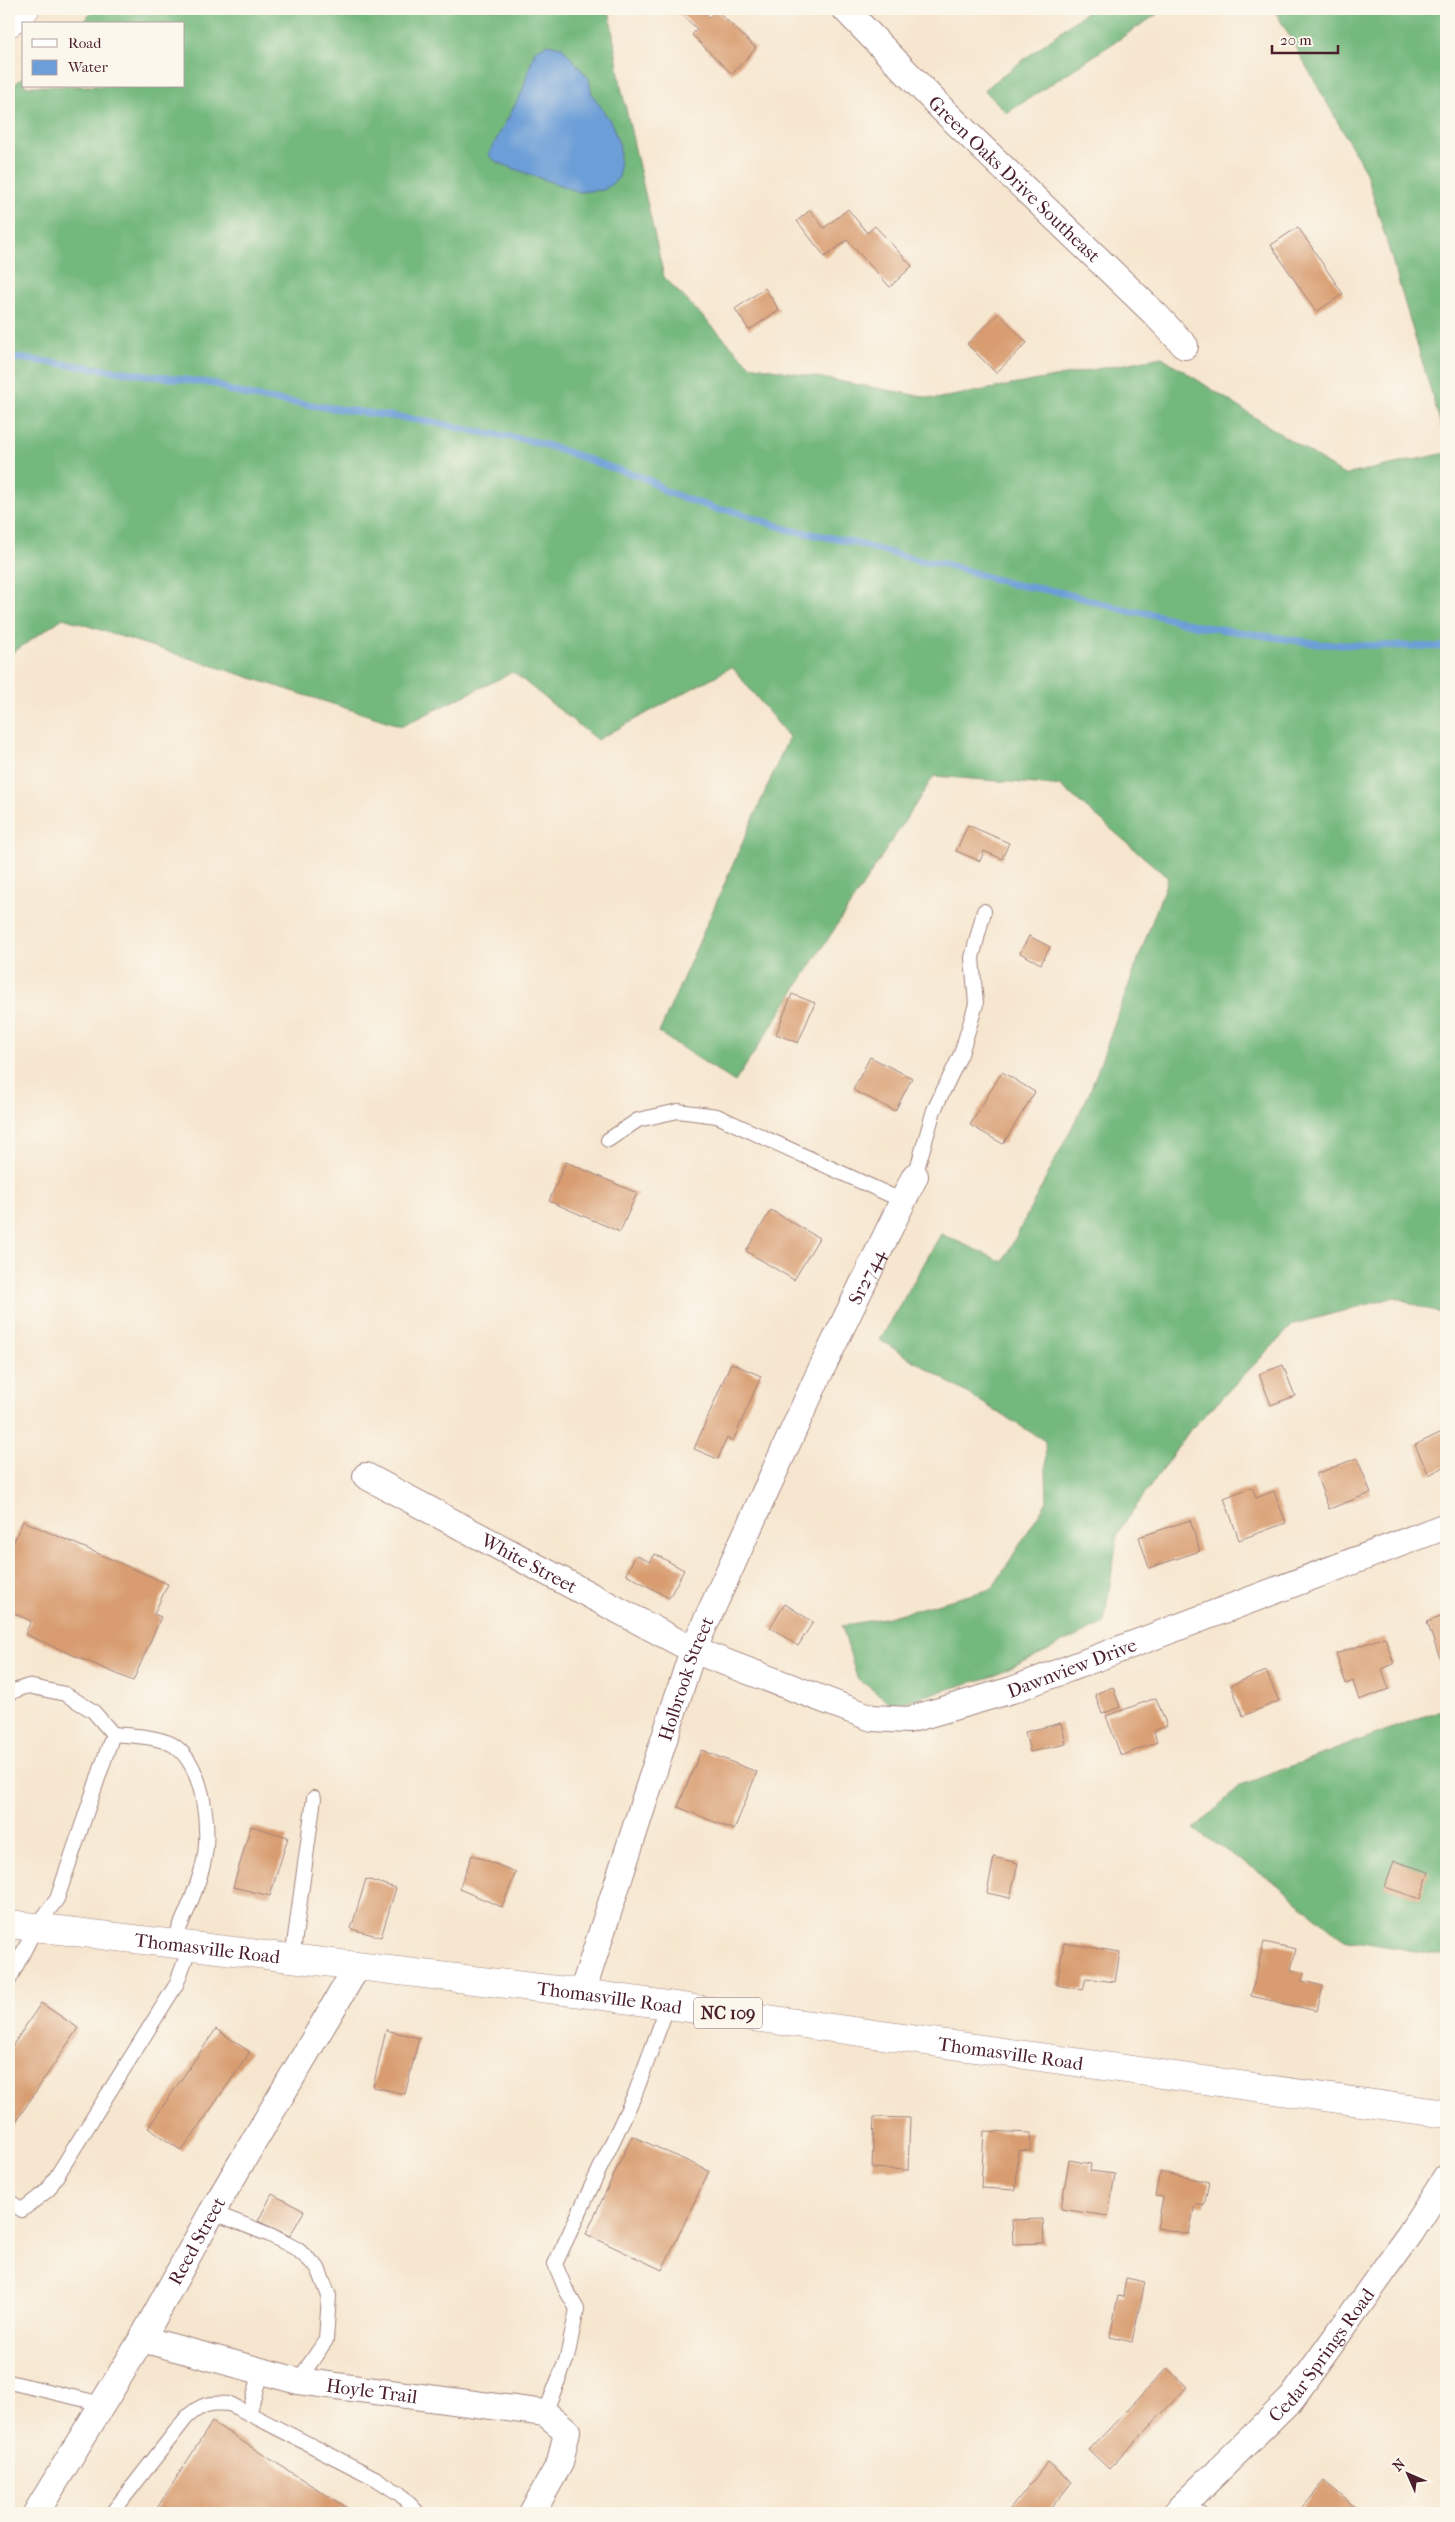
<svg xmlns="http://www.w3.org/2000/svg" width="1455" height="2522" font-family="'IM FELL French Canon',serif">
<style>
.forest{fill:#73b87d;stroke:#5e6c54}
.water{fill:#6c9ed7;stroke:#5b5e81}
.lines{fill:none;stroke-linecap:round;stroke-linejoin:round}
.stream{stroke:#6c9ed7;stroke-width:7}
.building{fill:#d89c6f}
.lane-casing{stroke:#a0827d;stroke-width:16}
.street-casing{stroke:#a0827d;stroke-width:28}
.primary-casing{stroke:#a0827d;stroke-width:29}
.highway-casing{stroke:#a0827d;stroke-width:29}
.lane{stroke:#fff;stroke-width:14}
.street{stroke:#fff;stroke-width:26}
.primary{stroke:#fff;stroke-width:28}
.highway{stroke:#fff;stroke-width:28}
.labels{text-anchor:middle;stroke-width:4;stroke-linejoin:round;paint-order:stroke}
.shield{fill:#fbf7ec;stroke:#7f6065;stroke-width:1}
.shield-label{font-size:18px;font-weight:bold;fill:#4a1f2b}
.street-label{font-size:19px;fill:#4a1f2b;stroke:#fbf7ec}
</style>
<rect width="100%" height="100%" fill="#fbf7ec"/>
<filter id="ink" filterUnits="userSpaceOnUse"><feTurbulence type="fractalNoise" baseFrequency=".02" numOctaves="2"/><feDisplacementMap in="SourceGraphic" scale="10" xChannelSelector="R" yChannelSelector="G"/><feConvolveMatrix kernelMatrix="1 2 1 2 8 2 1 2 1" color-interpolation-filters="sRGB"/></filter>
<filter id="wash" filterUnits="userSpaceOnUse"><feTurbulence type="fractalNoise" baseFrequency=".0096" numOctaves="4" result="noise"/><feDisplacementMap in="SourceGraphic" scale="20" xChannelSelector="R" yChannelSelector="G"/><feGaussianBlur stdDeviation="1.12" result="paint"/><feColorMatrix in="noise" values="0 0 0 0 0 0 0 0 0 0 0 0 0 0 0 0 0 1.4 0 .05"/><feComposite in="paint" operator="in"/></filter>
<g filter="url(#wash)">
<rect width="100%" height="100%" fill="#f6e6cf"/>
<!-- forest -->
<g class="forest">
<path d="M96,9h513l12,78 43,190 86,88 186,34 226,-42 182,118 102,-22v863l-51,-19 -101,27 -104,106 -72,102 -14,91 -110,53 -101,29 -36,-27 -15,-52 46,-9 104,-28 55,-88 -2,-60 -165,-101 61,-106 62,28 86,-168 79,-216 -107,-92 -127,-10 -199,306 -76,-49 130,-296 -57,-70 -135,73 -84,-68 -111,54 -339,-108 -54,37v-565l15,-14v10h160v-62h-104z"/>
<path d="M1090,9h75l-158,104 -23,-23z"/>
<path d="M1274,9h172v433l-80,-270z"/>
<path d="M1446,1708v248l-103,-17 -71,-58 -78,-52 47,-44z"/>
</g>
<!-- water -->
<path class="water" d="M547,44l15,3 27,32 3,15 19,28 9,24 -1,32 -15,12 -25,2 -59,-21 -23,-9 -9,-7 34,-63 13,-42z"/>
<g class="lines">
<!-- stream -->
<path class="stream" d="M9,357l208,27 13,7 37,8 173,24c30,10 64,11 95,19 26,7 51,17 77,26 17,5 40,10 52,23l55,19h11l60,20 58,11 72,20 25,3 66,20 49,8 72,20h12l54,14 122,18 126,3"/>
</g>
<g id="blocks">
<!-- building -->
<g class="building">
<path d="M676,9h25l8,8 7,-7 40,38 -24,26 -40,-39 5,-6z"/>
<path d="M848,209l19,24 8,-7 37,40 -22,21 -43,-47 -22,17 -28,-36 13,-11 14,18z"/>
<path d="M1298,227l45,67 -27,18 -45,-67z"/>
<path d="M765,288l14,22 -30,20 -14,-21z"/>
<path d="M999,313l28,30 -31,30 -29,-29z"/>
<path d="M968,825l41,18 -7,16 -18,-8 -4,10 -24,-10z"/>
<path d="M1029,936l21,11 -9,17 -21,-11z"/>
<path d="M792,994l23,9 -17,40 -22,-9z"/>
<path d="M870,1057l42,21 -17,33 -42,-21z"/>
<path d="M1002,1072l33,20 -32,52 -33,-19z"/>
<path d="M566,1162l71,31 -17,39 -71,-31z"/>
<path d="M771,1210l48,28 -25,42 -48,-29z"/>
<path d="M731,1363l30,13 -28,65 -6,-3 -9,21 -24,-10z"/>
<path d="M1283,1365l12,31 -24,9 -12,-31z"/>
<path d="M1446,1430v36l-17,9 -14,-30z"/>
<path d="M1357,1458l14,35 -42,16 -13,-35z"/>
<path d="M1252,1487l4,11 18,-7 12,32 -47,17 -15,-42z"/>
<path d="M1190,1520l10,31 -51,17 -10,-31z"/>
<path d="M23,1521l145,63 -14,30 7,3 -28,64 -108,-47 6,-13 -22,-10v-59z"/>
<path d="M655,1554l29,16 -15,28 -43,-24 10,-19 14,7z"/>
<path d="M785,1604l28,18 -15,24 -28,-19z"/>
<path d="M1446,1615v54l-2,1 -17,-48z"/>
<path d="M1385,1637l9,27 -12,5 7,20 -30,11 -6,-19 -7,3 -10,-30z"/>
<path d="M1266,1671l13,30 -36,15 -12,-31z"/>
<path d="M1113,1687l7,20 -18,7 -7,-20z"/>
<path d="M1156,1698l11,28 -13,5 3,11 -36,14 -15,-40z"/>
<path d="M1061,1723l5,21 -36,8 -5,-20z"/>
<path d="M701,1750l56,22 -23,58 -56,-23z"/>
<path d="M251,1826l37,11 -18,59 -37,-9z"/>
<path d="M472,1855l44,17 -14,35 -43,-18z"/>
<path d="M994,1857l24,6 -8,35 -23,-5z"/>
<path d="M1394,1861l35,11 -9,27 -35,-12z"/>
<path d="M366,1879l30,9 -15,49 -30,-8z"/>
<path d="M1264,1942l32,7 -5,21 13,3 -2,8 21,5 -6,25 -66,-15z"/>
<path d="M1064,1943l56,9 -5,30 -29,-4 -3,12 -26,-5z"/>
<path d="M41,2003l37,25 -69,104v-81z"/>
<path d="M216,2029l34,23 -68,99 -34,-23z"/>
<path d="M386,2030l33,8 -14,56 -32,-7z"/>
<path d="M874,2117l36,1 -2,52 -36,-2z"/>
<path d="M984,2131l47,2 -1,18 -12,-1 -2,40 -35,-2z"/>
<path d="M632,2136l77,35 -47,99 -76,-36z"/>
<path d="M1069,2160l22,4 -1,7 25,3 -7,42 -47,-7z"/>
<path d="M1160,2172l49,10 -5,24 -9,-2 -6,30 -32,-6 6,-31 -8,-1z"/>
<path d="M272,2194l32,17 -14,25 -32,-15z"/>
<path d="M1043,2219l1,24 -31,1 -1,-24z"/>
<path d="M1126,2278l19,4 -13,60 -22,-5 8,-41 5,1z"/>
<path d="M1167,2368l20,19 -78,82 -20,-19z"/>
<path d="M212,2422l143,91h-201z"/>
<path d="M1048,2462l24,20 -25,31h-40z"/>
<path d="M1324,2481l38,32h-65z"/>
</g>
</g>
</g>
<g filter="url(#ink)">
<use href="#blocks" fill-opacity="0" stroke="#a0827d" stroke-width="1"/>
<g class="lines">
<!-- lane casing -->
<g class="lane-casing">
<g id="lane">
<path d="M608,1140l30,-20 40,-9 39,5 186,85"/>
<path d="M915,1176l19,-66 27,-56 15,-50 -4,-46 12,-47"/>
<path d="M9,1693l19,-7 37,8 28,17 20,23 -56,165 -21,28 -27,53"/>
<path d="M113,1734c17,2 50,2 63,13 29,22 35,85 27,118 -7,27 -19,54 -31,79"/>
<path d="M292,1959l22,-161"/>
<path d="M9,2201l13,9 26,-20 128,-205 14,-38"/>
<path d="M212,2212l58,23 27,14 21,19 11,28 -3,44 -28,41"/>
<path d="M9,2382l94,22"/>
<path d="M545,2413l22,-55 10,-49 -11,-19 -11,-26 80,-170 33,-89"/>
<path d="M249,2414l12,-43"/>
<path d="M1185,2502l14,11"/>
<path d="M112,2513l74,-95c15,-14 24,-16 44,-14l145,74 25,16 18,19"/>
</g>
</g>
<!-- street casing -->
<g class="street-casing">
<g id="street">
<path id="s1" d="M845,9l97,100 213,205 30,32"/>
<path id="s2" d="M366,1476l327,174 179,68 36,2 104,-30 434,-164"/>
<path id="s3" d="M582,1993l111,-343 125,-274 97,-200"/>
<path id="s4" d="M142,2339l156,42 247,32 22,18 -7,32 -28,50"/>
<path id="s5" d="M36,2513l106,-174 70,-127 145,-245"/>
<path id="s6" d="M1175,2513l117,-115 118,-164 36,-56"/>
</g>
</g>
<!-- primary casing -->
<g class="primary-casing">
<g id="primary">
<path id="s7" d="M9,1924l573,69 864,121"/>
</g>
</g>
<!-- highway casing -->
<g class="highway-casing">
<path id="highway" d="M9,23l16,-14"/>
</g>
<!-- lane -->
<use href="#lane" class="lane"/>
<!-- street -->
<use href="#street" class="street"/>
<!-- primary -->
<use href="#primary" class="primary"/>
<!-- highway -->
<use href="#highway" class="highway"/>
</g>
</g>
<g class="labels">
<!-- shield labels -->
<rect class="shield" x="694" y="1997.5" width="68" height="31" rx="4"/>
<g class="shield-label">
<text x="728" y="2019">NC 109</text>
</g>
<!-- street labels -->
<g class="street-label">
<text dy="7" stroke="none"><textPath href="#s1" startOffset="240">Green Oaks Drive Southeast</textPath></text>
<text dy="7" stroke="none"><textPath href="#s3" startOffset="772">Sr2744</textPath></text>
<text dy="7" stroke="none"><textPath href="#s2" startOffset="185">White Street</textPath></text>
<text dy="7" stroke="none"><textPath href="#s2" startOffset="770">Dawnview Drive</textPath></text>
<text dy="7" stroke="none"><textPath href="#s3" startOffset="331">Holbrook Street</textPath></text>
<text dy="7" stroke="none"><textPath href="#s7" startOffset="200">Thomasville Road</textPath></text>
<text dy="7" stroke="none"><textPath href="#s7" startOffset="605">Thomasville Road</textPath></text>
<text dy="7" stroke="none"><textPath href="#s7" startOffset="1010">Thomasville Road</textPath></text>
<text dy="7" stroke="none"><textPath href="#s5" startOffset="316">Reed Street</textPath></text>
<text dy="7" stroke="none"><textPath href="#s6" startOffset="216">Cedar Springs Road</textPath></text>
<text dy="7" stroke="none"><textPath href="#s4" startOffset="236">Hoyle Trail</textPath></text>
</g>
</g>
<!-- margin -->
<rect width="1455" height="2522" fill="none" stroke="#fbf7ec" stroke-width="30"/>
<!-- legend -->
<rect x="22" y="22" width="162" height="65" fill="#fbf7ec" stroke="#b4a19f"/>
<rect x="32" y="39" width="25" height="8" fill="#ffffff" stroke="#b4a19f"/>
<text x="68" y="48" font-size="15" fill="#4a1f2b">Road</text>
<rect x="32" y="60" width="25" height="15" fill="#6c9ed7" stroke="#b4a19f"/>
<text x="68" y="72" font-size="15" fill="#4a1f2b">Water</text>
<!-- north arrow -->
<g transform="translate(1408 2474) rotate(315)" stroke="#fbf7ec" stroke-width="4" paint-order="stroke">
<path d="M0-4L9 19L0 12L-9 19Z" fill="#4a1f2b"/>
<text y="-8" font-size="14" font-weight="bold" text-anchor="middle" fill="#4a1f2b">N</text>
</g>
<!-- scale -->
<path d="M1272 45v8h66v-8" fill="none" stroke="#4a1f2b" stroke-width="2.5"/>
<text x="1280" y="45" font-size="15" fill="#4a1f2b" stroke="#fbf7ec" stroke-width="4" paint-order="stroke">20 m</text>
</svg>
